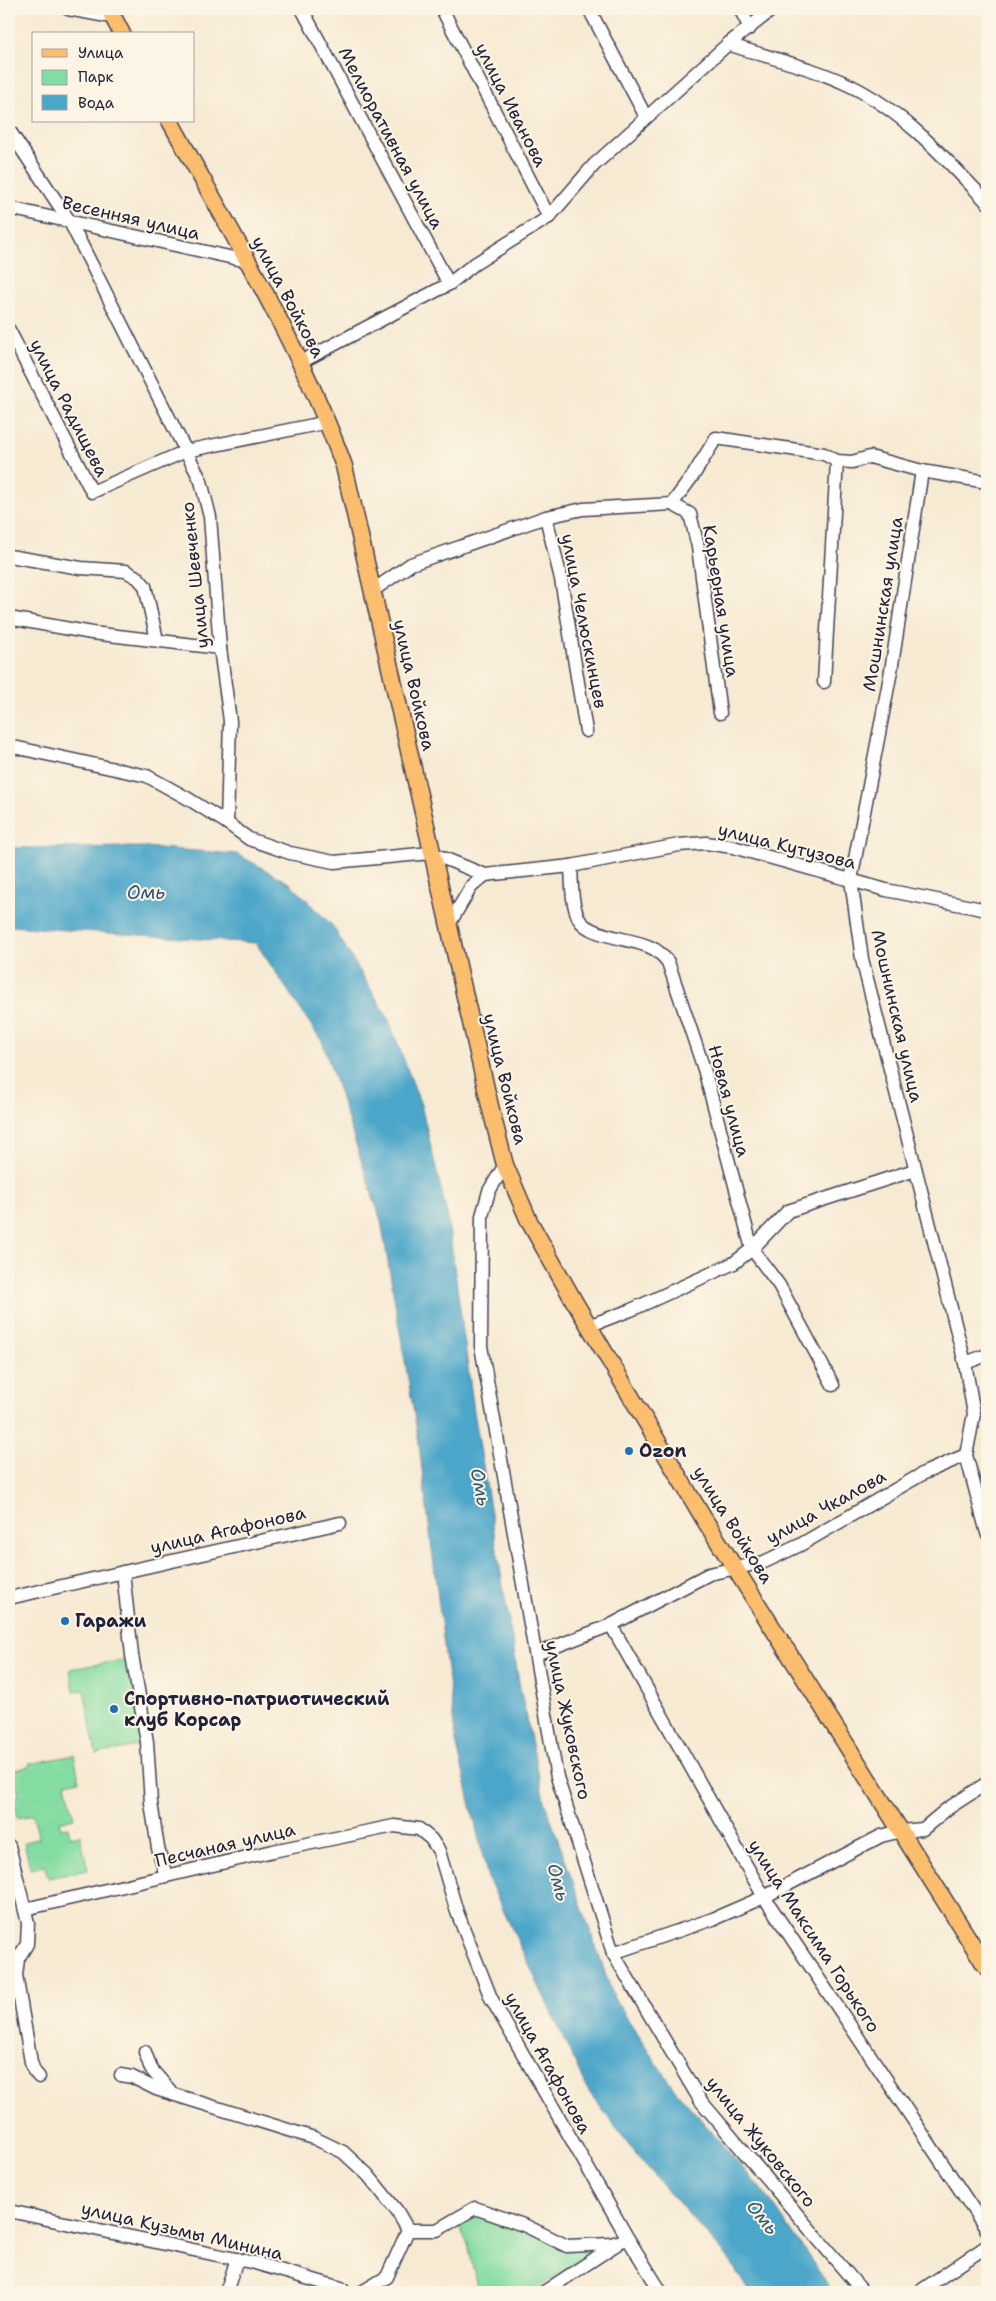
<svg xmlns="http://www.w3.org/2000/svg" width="996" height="2301" font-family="'Shantell Sans',sans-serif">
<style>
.green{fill:#83dca1;stroke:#527f6e}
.water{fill:#4ba6c9;stroke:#366482}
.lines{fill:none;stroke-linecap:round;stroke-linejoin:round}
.minor-casing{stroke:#424052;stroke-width:15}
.major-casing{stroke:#424052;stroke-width:19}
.minor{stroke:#fff;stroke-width:12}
.major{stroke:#fbbd6e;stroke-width:16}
.poi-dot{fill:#1f6fb2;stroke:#fcf5e5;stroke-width:2}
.labels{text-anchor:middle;stroke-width:4;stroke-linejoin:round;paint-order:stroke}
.street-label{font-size:18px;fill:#22223b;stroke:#fcf5e5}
.poi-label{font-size:18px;font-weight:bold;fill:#22223b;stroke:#fcf5e5;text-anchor:start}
.water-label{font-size:19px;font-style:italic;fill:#325774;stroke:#fcf5e5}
</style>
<rect width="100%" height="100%" fill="#fcf5e5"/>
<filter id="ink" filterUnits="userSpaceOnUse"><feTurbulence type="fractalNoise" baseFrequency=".02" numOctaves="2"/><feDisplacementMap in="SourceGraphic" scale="10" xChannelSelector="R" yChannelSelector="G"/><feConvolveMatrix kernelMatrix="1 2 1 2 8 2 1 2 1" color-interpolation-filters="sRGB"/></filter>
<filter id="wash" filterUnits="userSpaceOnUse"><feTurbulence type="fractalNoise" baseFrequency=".0096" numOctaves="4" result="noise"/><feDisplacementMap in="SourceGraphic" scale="20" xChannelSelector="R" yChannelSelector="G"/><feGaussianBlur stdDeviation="1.12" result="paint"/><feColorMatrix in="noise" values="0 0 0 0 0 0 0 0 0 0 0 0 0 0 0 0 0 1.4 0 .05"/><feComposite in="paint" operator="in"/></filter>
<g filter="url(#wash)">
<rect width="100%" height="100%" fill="#f7ead3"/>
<!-- green -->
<g class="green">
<path d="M128,1659l15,86 -47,9 -12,-64 -10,1 -4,-22z"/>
<path d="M74,1755l5,25 -13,3 8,35 -15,4 2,6 7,-1 2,10 10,-2 8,35 -40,8 -3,-12 -15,3 -6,-27 15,-3 -6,-24 -16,3 -4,-20 6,-2 -6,-26 16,-3v-3z"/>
<path d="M474,2211l54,19 34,18 43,-2 -74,46h-53l-10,-48 -9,-16z"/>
</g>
<!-- water -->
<path class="water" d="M145,847l92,7 54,30 41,41 56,93 33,87 26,109 27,197 46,277 24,112 70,198 57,87 96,111 66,96h-84l-19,-31 -90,-102 -51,-67 -101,-214 -32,-136 -38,-305 -37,-216 -58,-178 -67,-100 -247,-17v-78z"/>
</g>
<g filter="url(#ink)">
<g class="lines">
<!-- minor casing -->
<g class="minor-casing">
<g id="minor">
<path d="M68,9l44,8"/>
<path d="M302,9l147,275"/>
<path d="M442,9l107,208"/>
<path d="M589,9l57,108"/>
<path d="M740,9l10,19"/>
<path d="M728,44c41,14 84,23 123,42 53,26 96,74 136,116"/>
<path d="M9,130l61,92 131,259 9,36 10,131 10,73 -3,102 22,16 41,14 44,9 97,-9 54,22 86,-9 108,-21 27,-2 27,4 153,43 101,20"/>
<path d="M9,208l238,53"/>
<path d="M9,330l83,162 94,-41 142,-29"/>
<path d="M301,362l148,-78 24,-19 76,-48 45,-52 134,-121 45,-35"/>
<path d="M922,471l-31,200 -40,209 11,79 103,404 9,51 -8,41 21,78"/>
<path d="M672,504l18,10 8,33 22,166"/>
<path d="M546,517l15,62 25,152"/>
<path d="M9,556l72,12 45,3 12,7 7,8 12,54"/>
<path d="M372,591l39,-27 135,-47 37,-8 89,-5 22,-30 22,-36 108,16 13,7 15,1 18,-5 52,14 65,11"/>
<path d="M9,618l83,15 128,15"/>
<path d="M824,682l13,-221"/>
<path d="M9,746l138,30 40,22 40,25"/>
<path d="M571,866c1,17 0,37 8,53 8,17 55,20 71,28 8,3 13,9 18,15l36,107 48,180 27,36 54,100"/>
<path d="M448,926l23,-39 14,-12"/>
<path d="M505,1165l-16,26 -7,25 -1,130 76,431 29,91 27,85 87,147 163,192"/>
<path d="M588,1326l43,-16 103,-47 18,-14 36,-38 127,-41"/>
<path d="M965,1363l22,-8"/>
<path d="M123,1572l9,83 15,87 4,61 7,45 8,28"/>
<path d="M9,1598l331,-75"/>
<path d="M611,1625l153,272 223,333"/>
<path d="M536,1654l75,-29 98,-51 55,-12 36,-17 124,-72 42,-18"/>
<path d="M9,1846l19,77 -1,21 -9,15 -2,16 15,87 3,9 5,6"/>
<path d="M25,1909l248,-58 121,-25 25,3 12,10 8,12 18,61 34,86 136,239 34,55"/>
<path d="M613,1953l100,-34 51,-22 117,-61 20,-5 22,-2 24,-20 40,-26"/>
<path d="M145,2052l6,17 21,24"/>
<path d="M121,2075l11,2 24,12 158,49 29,14 25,23 29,36 11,19 -21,47 -25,15"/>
<path d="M9,2211l246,52 86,25 4,4"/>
<path d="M408,2230h29l38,-22 51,18 41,20 43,-2 12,-3"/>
<path d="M226,2292l11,-33"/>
<path d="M544,2292l73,-48"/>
<path d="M919,2292l68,-46"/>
</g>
</g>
<!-- major casing -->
<g class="major-casing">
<g id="major">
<path d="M109,9l13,25"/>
<path d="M170,121c62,113 130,224 174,345l146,640 15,59 24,56 45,80 130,218 283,449"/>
</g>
</g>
<!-- minor -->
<use href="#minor" class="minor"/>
<!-- major -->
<use href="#major" class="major"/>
</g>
</g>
<!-- markers -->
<g class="poi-dot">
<circle cx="629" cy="1451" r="5"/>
<circle cx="65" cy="1621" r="5"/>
<circle cx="114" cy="1709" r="5"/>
</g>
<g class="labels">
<!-- street labels -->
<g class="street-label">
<text transform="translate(511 105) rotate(63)" y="6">улица Иванова</text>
<text transform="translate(391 138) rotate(62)" y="6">Мелиоративная улица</text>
<text transform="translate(131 218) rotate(13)" y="6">Весенняя улица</text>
<text transform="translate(288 297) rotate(62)" y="6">улица Войкова</text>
<text transform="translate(69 408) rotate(63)" y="6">улица Радищева</text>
<text transform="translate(195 575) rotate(-96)" y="6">улица Шевченко</text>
<text transform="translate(721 601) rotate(81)" y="6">Карьерная улица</text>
<text transform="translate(883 604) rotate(-81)" y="6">Мошнинская улица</text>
<text transform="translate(584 621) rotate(79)" y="6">улица Челюскинцев</text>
<text transform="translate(414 685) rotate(77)" y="6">улица Войкова</text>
<text transform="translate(787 846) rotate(14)" y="6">улица Кутузова</text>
<text transform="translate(897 1016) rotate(77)" y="6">Мошнинская улица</text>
<text transform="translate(505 1079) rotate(76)" y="6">улица Войкова</text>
<text transform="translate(729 1101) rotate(75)" y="6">Новая улица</text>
<text transform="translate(826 1507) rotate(-29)" y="6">улица Чкалова</text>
<text transform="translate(733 1525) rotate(58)" y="6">улица Войкова</text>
<text transform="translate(228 1530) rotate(-13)" y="6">улица Агафонова</text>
<text transform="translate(568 1720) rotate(78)" y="6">улица Жуковского</text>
<text transform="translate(225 1845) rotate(-13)" y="6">Песчаная улица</text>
<text transform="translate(814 1936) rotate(57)" y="6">улица Максима Горького</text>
<text transform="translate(548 2063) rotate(61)" y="6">улица Агафонова</text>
<text transform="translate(761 2142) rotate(51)" y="6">улица Жуковского</text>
<text transform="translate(182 2231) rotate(13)" y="6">улица Кузьмы Минина</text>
</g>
<!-- poi labels -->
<g class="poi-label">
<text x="639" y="1457">Ozon</text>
<text x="75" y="1627">Гаражи</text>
<text x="124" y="1705">Спортивно-патриотический<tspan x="124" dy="21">клуб Корсар</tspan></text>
</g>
<!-- water labels -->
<g class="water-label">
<text x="146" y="899">Омь</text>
<text transform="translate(481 1487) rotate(79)" y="7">Омь</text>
<text transform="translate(559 1882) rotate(75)" y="7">Омь</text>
<text transform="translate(763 2217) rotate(51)" y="7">Омь</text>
</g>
</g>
<!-- margin -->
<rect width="996" height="2301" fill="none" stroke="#fcf5e5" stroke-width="30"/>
<!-- legend -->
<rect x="32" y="32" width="162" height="90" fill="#fcf5e5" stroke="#a5a1a1"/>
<rect x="42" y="49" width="25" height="8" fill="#fbbd6e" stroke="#a5a1a1"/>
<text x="78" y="58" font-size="15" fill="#22223b">Улица</text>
<rect x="42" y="70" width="25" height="15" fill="#83dca1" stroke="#a5a1a1"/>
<text x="78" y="82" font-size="15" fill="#22223b">Парк</text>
<rect x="42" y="95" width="25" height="15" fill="#4ba6c9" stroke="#a5a1a1"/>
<text x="78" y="108" font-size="15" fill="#22223b">Вода</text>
</svg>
